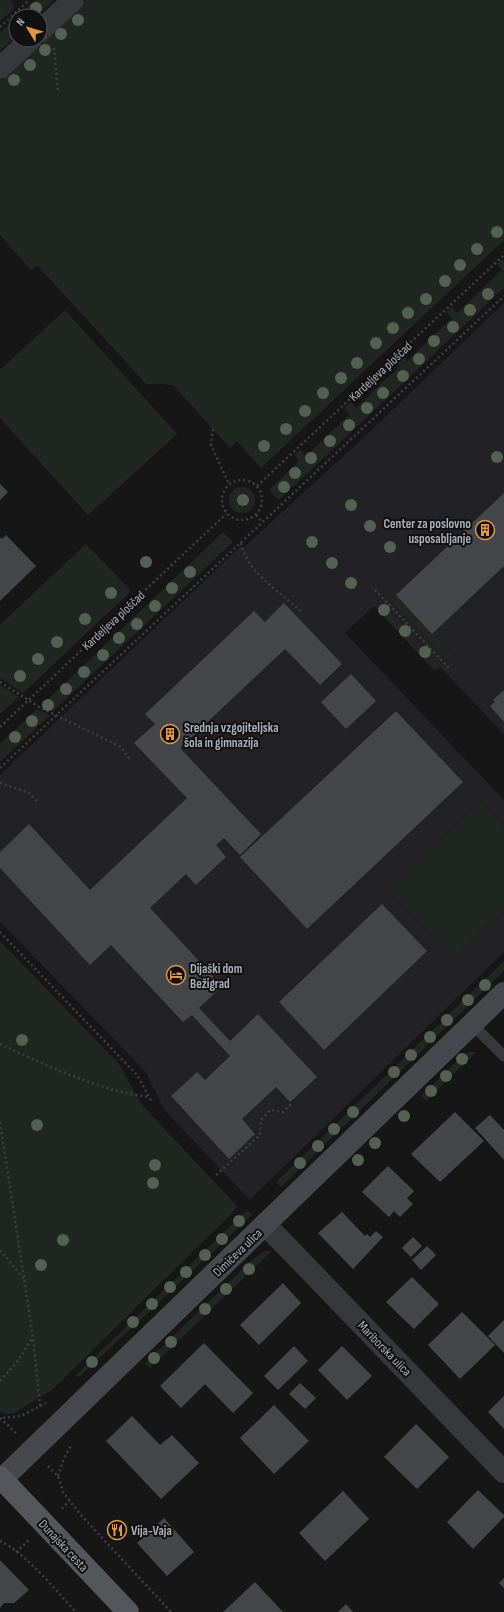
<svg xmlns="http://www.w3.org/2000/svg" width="504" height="1612" font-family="'Sofia Sans Condensed',sans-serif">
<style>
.built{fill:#222224}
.green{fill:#202720}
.building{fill:#45464a}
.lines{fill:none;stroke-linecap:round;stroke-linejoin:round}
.path{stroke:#3d3f43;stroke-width:2.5;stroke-dasharray:2 3;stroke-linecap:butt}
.lane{stroke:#37383c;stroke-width:11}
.street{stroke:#37383c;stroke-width:22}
.secondary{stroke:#45484c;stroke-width:22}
.primary{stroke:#53565a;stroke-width:22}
.tree{fill:#526152}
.labels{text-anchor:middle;stroke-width:4;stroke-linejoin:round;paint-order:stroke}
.street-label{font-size:13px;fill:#a9afb6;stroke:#111112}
.poi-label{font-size:13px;font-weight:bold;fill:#a9afb6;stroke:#111112;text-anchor:start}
</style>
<rect width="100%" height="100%" fill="#161617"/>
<!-- built -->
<path class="built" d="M504,303v431l-64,-67 -6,3 -60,-64 -29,27 159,167v152l-254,248 -85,-89 -20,-40 -145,-149v-147l241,-229 2,2 118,-108z"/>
<!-- green -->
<g class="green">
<path d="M0,0h10l3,4 1,5 -14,12z"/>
<path d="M35,0h19l-17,16h-19z"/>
<path d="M86,0h418v240l-243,228 -24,-27 -7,7 -57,-63 -11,-1h-16l-109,-119 -6,5 -31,-35v-153z"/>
<path d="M16,18v18l-16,15v-18z"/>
<path d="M503,259l1,2v27l-225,212 -10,-10 30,-29 -5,-6 6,-5 6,6 44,-42 -6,-6 7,-6 5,6 44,-42 -5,-6 6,-6 6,7 45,-43 -6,-6 5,-5 6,6 45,-43 -5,-6z"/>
<path d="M65,310l112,124 -89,81 -88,-97v-48z"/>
<circle cx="242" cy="500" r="13"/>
<path d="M223,532l10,10 -180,169 -12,-5z"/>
<path d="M86,544l45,47 -108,102 -23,-15v-53z"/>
<path d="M396,595l57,60 -5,5 -58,-61z"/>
<path d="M383,604l57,63 -6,3 -57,-61z"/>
<path d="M0,685l19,12 -19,17z"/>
<path d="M37,709l13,6 -50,47v-18z"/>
<path d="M481,803l23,25v81l-51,48 -64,-68z"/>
<path d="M0,941l118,122 24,42 95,101 -3,5 -182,179 -38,23 -7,1 -7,-2z"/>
<path d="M504,961v10l-223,216 -5,-5z"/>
<path d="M469,1052h7l-50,49 -5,-5 41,-40z"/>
<path d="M247,1210l5,5 -173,162 -3,-2z"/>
<path d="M265,1251h7l-122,117 -5,-5 108,-104z"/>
</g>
<!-- building -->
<g class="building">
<path d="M0,484l8,8 -8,8z"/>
<path d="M504,493v73l-72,68 -36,-39z"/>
<path d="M6,535l30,31 -36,35v-64l2,2z"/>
<path d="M284,603l58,61 -22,21 -35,-36 -105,99 81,86 -21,21 -16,-17 -8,7 10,12 -30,28 -10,-11 -36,34 72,78 -23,22 31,33 28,-27 59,63 -27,25 -14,-15 -34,32 13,15 -26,25 -58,-63 26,-24 8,8 25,-24 -38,-41 -9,7 -72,-77 -21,20 -90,-97v-16l29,-28 61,66 97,-92 -53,-55 21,-19 -10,-10 109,-103 11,11z"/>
<path d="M351,674l25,27 -30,28 -25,-27z"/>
<path d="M504,690v32l-14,-16 5,-4 -2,-2z"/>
<path d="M396,711l67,71 -156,147 -67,-72z"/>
<path d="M382,904l45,47 -103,99 -45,-48z"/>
<path d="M455,1112l29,29 -44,41 -29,-28z"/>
<path d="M490,1115l14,15v30l-29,-32z"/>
<path d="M388,1166l26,25 -7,7 6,6 -13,13 -6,-6 -5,6 -27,-25z"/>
<path d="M342,1212l23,24 2,-2 3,3 6,-6 7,6 -30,32 -35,-36z"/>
<path d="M413,1237l9,9 -11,11 -9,-9z"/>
<path d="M427,1246l9,9 -15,15 -9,-10z"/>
<path d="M412,1277l27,27 -25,25 -28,-27z"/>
<path d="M283,1283l18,20 -42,42 -19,-20z"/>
<path d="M462,1312l33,33 -35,34 -32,-34z"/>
<path d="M504,1320v33l-16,-17z"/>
<path d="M204,1343l49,50 -20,20 -28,-29 -24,24 -21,-22z"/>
<path d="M294,1346l14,15 -30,29 -14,-14z"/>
<path d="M342,1346l30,30 -25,24 -29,-30z"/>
<path d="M300,1383l16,15 -11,11 -16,-15z"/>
<path d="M504,1396v33l-16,-17z"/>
<path d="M274,1405l35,36 -35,33 -34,-36z"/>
<path d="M132,1416l28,29 12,-10 27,28 -38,36 -55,-58z"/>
<path d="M416,1424l33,33 -32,32 -33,-32z"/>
<path d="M478,1490l26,25v2l-31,32 -26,-27z"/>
<path d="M343,1491l26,28 -44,42 -26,-28z"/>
<path d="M164,1518l30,34 -27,24 -30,-33z"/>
<path d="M0,1560l29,30 -15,13h-10l-4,5z"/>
<path d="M504,1578v10l-5,-5z"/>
<path d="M255,1582l28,30h-60z"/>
<path d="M346,1604l7,8h-15z"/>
</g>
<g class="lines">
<!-- path -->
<g class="path">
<path d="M0,27l29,-27"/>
<path d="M54,48l4,43"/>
<path d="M213,429l-2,16 18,39"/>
<circle cx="242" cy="500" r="20"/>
<path d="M257,486l247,-231"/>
<path d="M256,515l6,7"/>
<path d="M241,543c7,32 39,47 60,69"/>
<path d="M375,590l74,78"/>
<path d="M0,682l39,25 82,40 10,14"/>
<path d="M0,727l226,-213"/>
<path d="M0,768l504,-472"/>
<path d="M0,783l29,10 10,10"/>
<path d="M0,932l137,143 15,27"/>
<path d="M0,1044c48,22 97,46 149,53"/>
<path d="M0,1122l33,215 7,69"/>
<path d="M216,1175l44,-40 1,-15 9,-10 13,2 9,-9"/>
<path d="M0,1250l24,29"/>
<path d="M0,1381l17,-19 16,-25"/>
<path d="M0,1418l17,16"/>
<path d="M3,1418l18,-2 25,-13"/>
<path d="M48,1466l10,10 5,16 17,22 91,98"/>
<path d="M58,1476l6,-18 8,-14"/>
<path d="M62,1509l7,-8"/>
<path d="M0,1541c24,10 57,51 76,71"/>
<path d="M16,1552l13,-12"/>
</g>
<!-- lane -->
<path class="lane" d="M472,1024l32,32"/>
<!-- street -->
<g class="street">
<path d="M40,31l33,-31"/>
<path d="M0,68l30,-28"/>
<path d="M265,1224l239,248"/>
</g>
<!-- secondary -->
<path class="secondary" d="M0,1481l504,-488"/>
<!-- primary -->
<path class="primary" d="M0,1477l128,135"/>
</g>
<!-- trees -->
<g class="tree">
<circle cx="36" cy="8" r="6"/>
<circle cx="78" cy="20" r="6"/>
<circle cx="61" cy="34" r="6"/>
<circle cx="45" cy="50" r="6"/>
<circle cx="30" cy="65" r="6"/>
<circle cx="14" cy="80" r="6"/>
<circle cx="497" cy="232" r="6"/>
<circle cx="477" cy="249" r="6"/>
<circle cx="460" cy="265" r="6"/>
<circle cx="445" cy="281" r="6"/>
<circle cx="488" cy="294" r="6"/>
<circle cx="426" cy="299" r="6"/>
<circle cx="470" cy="310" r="6"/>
<circle cx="408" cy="313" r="6"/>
<circle cx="453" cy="327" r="6"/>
<circle cx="393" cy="328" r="6"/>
<circle cx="434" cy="341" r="6"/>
<circle cx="376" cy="343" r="6"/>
<circle cx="419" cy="359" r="6"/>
<circle cx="357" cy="363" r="6"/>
<circle cx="403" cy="376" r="6"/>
<circle cx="341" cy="378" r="6"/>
<circle cx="323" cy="393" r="6"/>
<circle cx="383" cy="393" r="6"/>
<circle cx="367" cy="408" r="6"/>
<circle cx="305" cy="411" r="6"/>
<circle cx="349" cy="425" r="6"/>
<circle cx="286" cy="429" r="6"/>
<circle cx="330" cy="441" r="6"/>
<circle cx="264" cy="446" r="6"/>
<circle cx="497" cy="457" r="6"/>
<circle cx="311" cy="458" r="6"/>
<circle cx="295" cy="473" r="6"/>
<circle cx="284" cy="487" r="6"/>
<circle cx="243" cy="500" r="6"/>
<circle cx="351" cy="505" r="6"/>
<circle cx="370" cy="526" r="6"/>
<circle cx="312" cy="542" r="6"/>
<circle cx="390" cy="547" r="6"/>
<circle cx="146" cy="562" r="6"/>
<circle cx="332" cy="563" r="6"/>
<circle cx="190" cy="572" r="6"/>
<circle cx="351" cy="583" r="6"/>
<circle cx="172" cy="588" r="6"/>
<circle cx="111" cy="593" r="6"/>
<circle cx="155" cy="606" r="6"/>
<circle cx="384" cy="610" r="6"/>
<circle cx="85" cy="619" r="6"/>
<circle cx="137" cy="624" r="6"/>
<circle cx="405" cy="631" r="6"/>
<circle cx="119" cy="638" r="6"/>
<circle cx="57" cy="642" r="6"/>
<circle cx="425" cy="652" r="6"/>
<circle cx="103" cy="655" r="6"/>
<circle cx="38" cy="659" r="6"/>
<circle cx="84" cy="672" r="6"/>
<circle cx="20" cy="676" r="6"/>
<circle cx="66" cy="689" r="6"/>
<circle cx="48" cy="705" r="6"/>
<circle cx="32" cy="721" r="6"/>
<circle cx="15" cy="737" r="6"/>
<circle cx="485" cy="985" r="6"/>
<circle cx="468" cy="1000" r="6"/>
<circle cx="447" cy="1020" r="6"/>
<circle cx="430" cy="1037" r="6"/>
<circle cx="22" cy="1040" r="6"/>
<circle cx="411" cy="1055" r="6"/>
<circle cx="462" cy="1059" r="6"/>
<circle cx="394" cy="1072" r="6"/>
<circle cx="446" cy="1076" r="6"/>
<circle cx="431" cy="1091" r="6"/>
<circle cx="353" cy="1112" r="6"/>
<circle cx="404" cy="1116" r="6"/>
<circle cx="37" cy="1125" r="6"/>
<circle cx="334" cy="1129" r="6"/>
<circle cx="375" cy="1143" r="6"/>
<circle cx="318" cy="1146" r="6"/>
<circle cx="358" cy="1160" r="6"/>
<circle cx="300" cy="1163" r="6"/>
<circle cx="155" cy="1165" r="6"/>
<circle cx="153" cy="1183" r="6"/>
<circle cx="239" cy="1221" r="6"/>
<circle cx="222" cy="1239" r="6"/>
<circle cx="63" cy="1240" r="6"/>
<circle cx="205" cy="1255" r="6"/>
<circle cx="41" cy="1265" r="6"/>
<circle cx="249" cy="1269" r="6"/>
<circle cx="186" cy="1272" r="6"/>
<circle cx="170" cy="1287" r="6"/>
<circle cx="226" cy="1289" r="6"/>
<circle cx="152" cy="1304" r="6"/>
<circle cx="205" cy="1309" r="6"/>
<circle cx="133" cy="1322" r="6"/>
<circle cx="171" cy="1342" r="6"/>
<circle cx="154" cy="1358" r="6"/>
<circle cx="92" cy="1362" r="6"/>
</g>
<!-- icons -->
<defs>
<g id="building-ring" transform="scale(1)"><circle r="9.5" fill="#111112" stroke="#e09644" stroke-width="1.5"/><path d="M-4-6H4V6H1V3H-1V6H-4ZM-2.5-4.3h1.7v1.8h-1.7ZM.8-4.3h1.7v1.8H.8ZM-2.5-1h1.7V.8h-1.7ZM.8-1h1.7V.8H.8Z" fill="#e09644"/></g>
<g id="hotel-ring" transform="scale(1)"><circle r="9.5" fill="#111112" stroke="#e09644" stroke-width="1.5"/><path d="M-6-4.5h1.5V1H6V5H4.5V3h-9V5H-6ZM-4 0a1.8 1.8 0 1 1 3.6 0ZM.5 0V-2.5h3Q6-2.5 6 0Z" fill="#e09644"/></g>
<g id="restaurant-ring" transform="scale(1)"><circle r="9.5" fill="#111112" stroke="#e09644" stroke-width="1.5"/><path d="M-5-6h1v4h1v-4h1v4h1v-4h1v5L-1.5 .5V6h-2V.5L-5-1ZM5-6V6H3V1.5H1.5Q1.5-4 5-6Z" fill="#e09644"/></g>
</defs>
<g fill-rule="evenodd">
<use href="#building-ring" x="485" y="530"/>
<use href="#building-ring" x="170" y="734"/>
<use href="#hotel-ring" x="176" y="975"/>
<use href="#restaurant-ring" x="117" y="1530"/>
</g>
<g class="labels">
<!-- street labels -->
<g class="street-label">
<text transform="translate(380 371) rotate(-43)" y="5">Kardeljeva ploščad</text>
<text transform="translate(113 620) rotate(-43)" y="5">Kardeljeva ploščad</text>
<text transform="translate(237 1252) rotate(-44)" y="5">Dimičeva ulica</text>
<text transform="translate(385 1348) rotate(46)" y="5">Mariborska ulica</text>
<text transform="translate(64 1545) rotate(47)" y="5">Dunajska cesta</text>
</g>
<!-- poi labels -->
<g class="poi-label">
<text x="471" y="528" text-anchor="end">Center za poslovno<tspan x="471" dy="15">usposabljanje</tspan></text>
<text x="184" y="732">Srednja vzgojiteljska<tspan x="184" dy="15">šola in gimnazija</tspan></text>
<text x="190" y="973">Dijaški dom<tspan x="190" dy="15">Bežigrad</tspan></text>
<text x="131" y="1535">Vija-Vaja</text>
</g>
</g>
<!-- north arrow -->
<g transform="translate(28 28) rotate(308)"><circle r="19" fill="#111112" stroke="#4e5054"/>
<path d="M0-3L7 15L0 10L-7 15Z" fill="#e09644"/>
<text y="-6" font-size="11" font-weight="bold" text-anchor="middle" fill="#a9afb6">N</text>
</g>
</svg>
